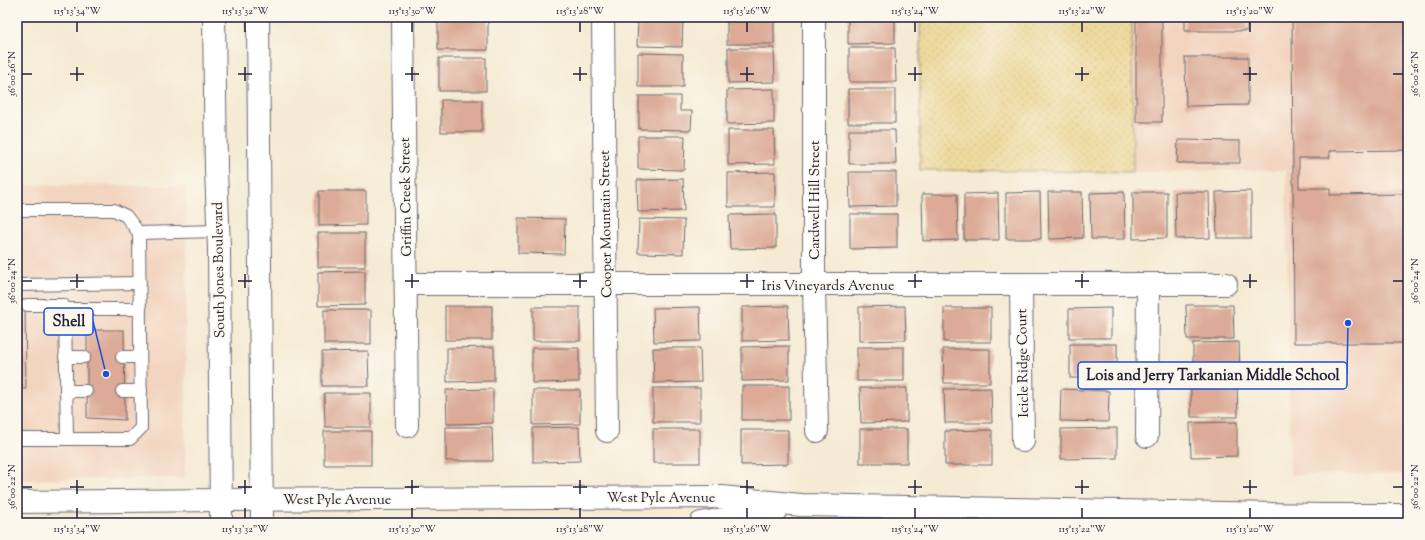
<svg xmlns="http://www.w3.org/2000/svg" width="1425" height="540" font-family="'Sorts Mill Goudy',serif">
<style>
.built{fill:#f3d4bf}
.sand{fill:url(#sand-dots);stroke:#887e6c}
.building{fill:#dcaa96}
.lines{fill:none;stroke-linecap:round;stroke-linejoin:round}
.lane-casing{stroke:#6c6870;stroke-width:14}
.street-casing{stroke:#6c6870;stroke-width:24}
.secondary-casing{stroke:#6c6870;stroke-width:24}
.primary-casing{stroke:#6c6870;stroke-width:24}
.lane{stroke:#fff;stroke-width:12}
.street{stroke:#fff;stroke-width:22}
.secondary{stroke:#fff;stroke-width:22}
.primary{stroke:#fff;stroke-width:22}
.ticks{fill:none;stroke:#22223b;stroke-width:1.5}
.labels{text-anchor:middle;stroke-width:3.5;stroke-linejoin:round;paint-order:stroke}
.street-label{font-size:14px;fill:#22223b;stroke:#fbf7ec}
.leader{fill:none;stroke:#1d4ed8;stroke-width:1.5}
.callout-dot{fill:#1d4ed8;stroke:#fbf7ec;stroke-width:1.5}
.callout{fill:#fbf7ec;stroke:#1d4ed8;stroke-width:1.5}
.callout-label{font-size:15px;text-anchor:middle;font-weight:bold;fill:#22223b}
.neatline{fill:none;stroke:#22223b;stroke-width:1.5}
.ticks-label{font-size:10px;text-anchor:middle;fill:#22223b}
</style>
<defs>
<pattern id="sand-dots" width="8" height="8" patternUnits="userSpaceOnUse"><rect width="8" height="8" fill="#eeda9e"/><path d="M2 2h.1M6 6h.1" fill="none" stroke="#ccbb89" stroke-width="1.8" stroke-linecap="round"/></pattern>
</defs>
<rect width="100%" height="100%" fill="#fbf7ec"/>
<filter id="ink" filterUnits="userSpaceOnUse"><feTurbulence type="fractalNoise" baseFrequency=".025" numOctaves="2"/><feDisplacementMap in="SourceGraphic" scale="8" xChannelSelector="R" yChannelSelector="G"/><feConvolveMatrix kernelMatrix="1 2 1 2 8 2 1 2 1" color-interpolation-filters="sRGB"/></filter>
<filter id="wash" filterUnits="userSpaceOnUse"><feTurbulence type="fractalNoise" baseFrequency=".012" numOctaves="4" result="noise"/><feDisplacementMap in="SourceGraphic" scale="16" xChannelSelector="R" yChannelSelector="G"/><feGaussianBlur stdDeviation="0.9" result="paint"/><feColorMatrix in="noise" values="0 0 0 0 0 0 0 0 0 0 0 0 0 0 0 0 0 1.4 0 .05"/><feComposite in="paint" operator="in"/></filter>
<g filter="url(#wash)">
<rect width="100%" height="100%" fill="#f5ead3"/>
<!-- built -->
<g class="built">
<path d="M1132,17h276v457l-118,1 -4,-305 -153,2z"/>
<path d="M17,185l170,1 -2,292 -168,2z"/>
</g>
<!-- sand -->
<path class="sand" d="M920,17h212l1,155 -213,-2z"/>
<g id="blocks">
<!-- building -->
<g class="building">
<path d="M638,17h45l-1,30 -45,-1z"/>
<rect x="727" y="17" width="47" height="27"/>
<path d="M848,17h47v26l-47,1z"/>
<rect x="1136" y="17" width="26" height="105"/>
<rect x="1185" y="17" width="62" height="14"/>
<path d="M1292,17h116v133l-79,1 1,7h-31v30h31v7l78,-1v149h-114z"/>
<path d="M488,18v32h-50v-31z"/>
<path d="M728,48h46l1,34 -47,1z"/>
<path d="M849,48h46l1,34h-47z"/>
<path d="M638,53l45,1v33h-45z"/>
<path d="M1185,57h63v48l-62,1z"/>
<rect x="439" y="58" width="47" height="33"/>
<path d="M774,89v34l-47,1v-34z"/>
<rect x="848" y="89" width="47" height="34"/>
<path d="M639,96h41v15h12l-1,19 -52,-1z"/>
<rect x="441" y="100" width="41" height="32"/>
<path d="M728,130h46l1,34 -47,1z"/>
<path d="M849,130h46l1,34h-47z"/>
<path d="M638,136h47l-1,34 -46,-1z"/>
<path d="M1178,140l62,1v22h-63z"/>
<path d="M775,172v35h-47v-34z"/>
<path d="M849,172h47v34l-46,1z"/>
<path d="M683,179l1,32 -46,1 -1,-32z"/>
<path d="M319,191h47v34l-47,1z"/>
<path d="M1251,191v47h-34l-1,-46z"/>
<path d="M1040,192l1,47h-35v-46z"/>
<path d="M1048,192h34l1,46 -34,1z"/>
<path d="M1124,192l1,47h-34l-1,-46z"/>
<path d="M1133,192h34v46l-34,1z"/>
<path d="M1175,192h34l1,46 -34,1z"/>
<path d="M998,193l1,47h-35v-46z"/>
<path d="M922,194h35l1,46 -35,1z"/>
<path d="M776,214v34l-46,1 -1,-34z"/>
<path d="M850,214h47v34l-47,1z"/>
<path d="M518,218l47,1 -1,35 -46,-1z"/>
<path d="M639,219l45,1 -1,34 -45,-1z"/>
<rect x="318" y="233" width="47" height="34"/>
<path d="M365,271v34l-47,1v-34z"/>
<path d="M17,301h8l1,88h-9z"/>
<path d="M1186,305h47l1,34h-47z"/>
<rect x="445" y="306" width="47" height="34"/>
<path d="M788,306l1,34 -47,1v-34z"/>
<path d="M905,306l1,34 -47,1v-34z"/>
<rect x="533" y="307" width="47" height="34"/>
<path d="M700,307l1,34 -47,1 -1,-34z"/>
<rect x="944" y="308" width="47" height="34"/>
<path d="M1111,308v30h-42v-29z"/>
<rect x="324" y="310" width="47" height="34"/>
<path d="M87,330h37l1,90 -38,-2z"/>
<path d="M1239,342l1,35h-47v-34z"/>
<rect x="1070" y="344" width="47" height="34"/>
<path d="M789,346v34l-47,1v-34z"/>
<path d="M494,347v34l-47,1v-34z"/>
<rect x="857" y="347" width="47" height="34"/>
<path d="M532,348h47v34l-47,1z"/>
<path d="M653,348h47l1,34 -47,1z"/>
<path d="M943,349h47v34h-46z"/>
<path d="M368,351l1,35h-47v-34z"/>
<path d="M1191,383h46l1,34h-47z"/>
<rect x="742" y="386" width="47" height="34"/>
<rect x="653" y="388" width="47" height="34"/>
<path d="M860,388h47v34l-46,1z"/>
<path d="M991,388l1,35h-47l-1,-34z"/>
<path d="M493,389v34l-46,1 -1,-34z"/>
<path d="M1061,389l48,2 -1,31 -48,-1z"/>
<path d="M533,390h47v34l-47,1z"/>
<path d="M324,393h47v34h-46z"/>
<path d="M1237,422v34l-46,1 -1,-34z"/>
<path d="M446,427h46l1,34h-47z"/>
<path d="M579,427l1,34 -47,1v-34z"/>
<path d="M1117,428v30l-56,1v-30z"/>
<rect x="653" y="429" width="47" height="34"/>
<rect x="860" y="429" width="47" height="34"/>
<path d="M741,430h47v34l-47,1z"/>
<path d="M992,430v35h-47v-34z"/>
<rect x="324" y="431" width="47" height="34"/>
</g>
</g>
</g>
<g filter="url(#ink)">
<use href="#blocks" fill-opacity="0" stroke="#6c6870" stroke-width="1"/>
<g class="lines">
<!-- lane casing -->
<g class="lane-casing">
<g id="lane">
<path d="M17,210h97l12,6 13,17 79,-2"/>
<path d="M17,285l123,-2"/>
<path d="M27,305h36l2,4"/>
<path d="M65,357h19"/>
<path d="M122,357h18"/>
<path d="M66,391h20"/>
<path d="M122,391h19"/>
<path d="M17,439h113l11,-11 -2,-195"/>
<path d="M67,439l-2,-130h75"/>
</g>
</g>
<!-- street casing -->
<g class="street-casing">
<g id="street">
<path d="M403,17l4,409"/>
<path d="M603,17l4,414"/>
<path d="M814,17v268l3,146"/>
<path d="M406,284h820"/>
<path d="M1021,284l2,157"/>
<path d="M1147,436l1,-152"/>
<path d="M17,502l204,-2"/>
</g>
</g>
<!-- secondary casing -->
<g class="secondary-casing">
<g id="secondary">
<path d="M221,500l501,-3 79,8 522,10h85"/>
<path d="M701,523l75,-13"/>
</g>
</g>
<!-- primary casing -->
<g class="primary-casing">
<g id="primary">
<path d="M214,17l2,152 3,79 2,275"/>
<path d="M258,17l4,506"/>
</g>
</g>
<!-- lane -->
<use href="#lane" class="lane"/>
<!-- street -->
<use href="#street" class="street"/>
<!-- secondary -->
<use href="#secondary" class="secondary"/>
<!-- primary -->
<use href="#primary" class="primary"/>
</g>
</g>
<!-- ticks -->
<path class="ticks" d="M77,22v10M245,22v10M412,22v10M580,22v10M747,22v10M915,22v10M1082,22v10M1250,22v10M77,67v14M245,67v14M412,67v14M580,67v14M747,67v14M915,67v14M1082,67v14M1250,67v14M22,74h10M70,74h14M238,74h14M405,74h14M573,74h14M740,74h14M908,74h14M1075,74h14M1243,74h14M1393,74h10M77,274v14M245,274v14M412,274v14M580,274v14M747,274v14M915,274v14M1082,274v14M1250,274v14M22,281h10M70,281h14M238,281h14M405,281h14M573,281h14M740,281h14M908,281h14M1075,281h14M1243,281h14M1393,281h10M77,480v14M245,480v14M412,480v14M580,480v14M747,480v14M915,480v14M1082,480v14M1250,480v14M22,487h10M70,487h14M238,487h14M405,487h14M573,487h14M740,487h14M908,487h14M1075,487h14M1243,487h14M1393,487h10M77,508v10M245,508v10M412,508v10M580,508v10M747,508v10M915,508v10M1082,508v10M1250,508v10"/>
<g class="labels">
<!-- street labels -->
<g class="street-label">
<text transform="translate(405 197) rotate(-91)" y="5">Griffin Creek Street</text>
<text transform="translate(814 200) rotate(-90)" y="5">Cardwell Hill Street</text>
<text transform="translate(605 224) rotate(-91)" y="5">Cooper Mountain Street</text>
<text transform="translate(218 270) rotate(-91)" y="5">South Jones Boulevard</text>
<text x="828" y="290">Iris Vineyards Avenue</text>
<text transform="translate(1022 363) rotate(-91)" y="5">Icicle Ridge Court</text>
<text x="661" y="502">West Pyle Avenue</text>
<text x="337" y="504">West Pyle Avenue</text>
</g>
</g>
<!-- callouts -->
<path class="leader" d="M106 374L93 321M1348 323L1347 375"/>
<g class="callout-dot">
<circle cx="106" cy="374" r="4"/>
<circle cx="1348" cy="323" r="4"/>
</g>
<g class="callout">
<rect x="44" y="308" width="49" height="27" rx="4"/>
<rect x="1078" y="362" width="269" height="27" rx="4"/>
</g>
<g class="callout-label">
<text x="69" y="326">Shell</text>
<text x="1213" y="380">Lois and Jerry Tarkanian Middle School</text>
</g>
<!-- margin -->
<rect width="1425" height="540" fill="none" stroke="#fbf7ec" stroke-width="44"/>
<rect x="22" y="22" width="1381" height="496" class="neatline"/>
<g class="ticks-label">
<text x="77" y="14">115°13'34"W</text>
<text x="245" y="14">115°13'32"W</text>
<text x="412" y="14">115°13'30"W</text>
<text x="580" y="14">115°13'28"W</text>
<text x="747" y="14">115°13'26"W</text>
<text x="915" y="14">115°13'24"W</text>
<text x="1082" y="14">115°13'22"W</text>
<text x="1250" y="14">115°13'20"W</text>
<text transform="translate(11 74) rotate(-90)" y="4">36°00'26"N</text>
<text transform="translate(1414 74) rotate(-90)" y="4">36°00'26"N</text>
<text transform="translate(11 281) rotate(-90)" y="4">36°00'24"N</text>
<text transform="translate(1414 281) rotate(-90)" y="4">36°00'24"N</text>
<text transform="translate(11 487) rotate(-90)" y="4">36°00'22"N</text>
<text transform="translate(1414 487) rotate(-90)" y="4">36°00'22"N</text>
<text x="77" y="532">115°13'34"W</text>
<text x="245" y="532">115°13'32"W</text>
<text x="412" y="532">115°13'30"W</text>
<text x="580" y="532">115°13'28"W</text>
<text x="747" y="532">115°13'26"W</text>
<text x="915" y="532">115°13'24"W</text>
<text x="1082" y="532">115°13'22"W</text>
<text x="1250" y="532">115°13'20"W</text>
</g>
</svg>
